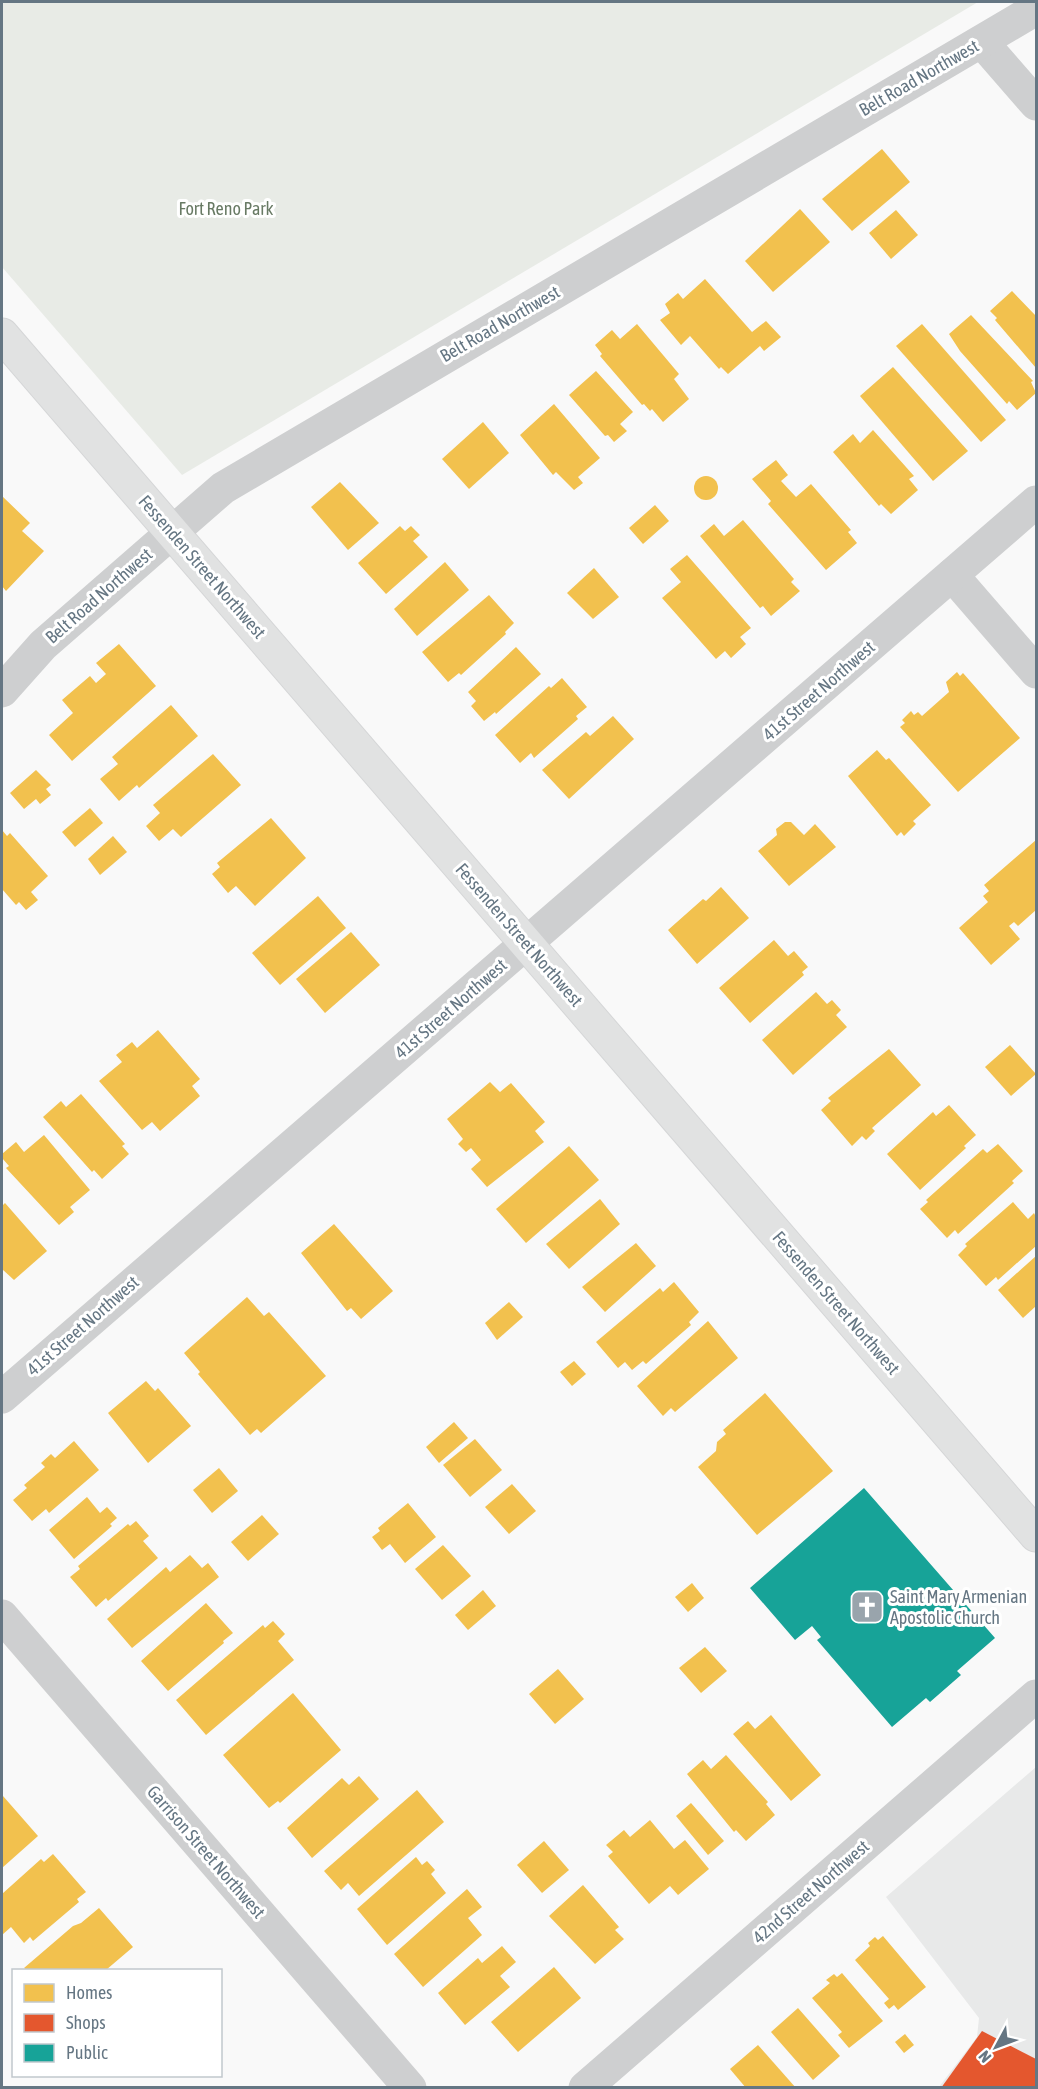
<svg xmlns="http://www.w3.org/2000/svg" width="1038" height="2089" font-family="'Asap Condensed',sans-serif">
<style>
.built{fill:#e8e9e9}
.green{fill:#e8ebe6}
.homes{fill:#f2c14e}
.shops{fill:#e4572e}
.public{fill:#17a398}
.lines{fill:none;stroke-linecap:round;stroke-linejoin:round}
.secondary-casing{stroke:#d5d6d7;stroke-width:35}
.street{stroke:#cecfd0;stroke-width:33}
.secondary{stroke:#e1e2e2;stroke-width:33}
.labels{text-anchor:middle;stroke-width:6;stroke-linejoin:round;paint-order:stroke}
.street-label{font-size:18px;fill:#657683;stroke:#fff}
.park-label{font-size:18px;fill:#687a64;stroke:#fff}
.poi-label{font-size:18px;fill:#657683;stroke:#fff;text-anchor:start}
</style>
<rect width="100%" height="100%" fill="#f9f9f9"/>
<!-- built -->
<path class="built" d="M1036,1767v320h-97l38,-50 2,-19 -93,-121z"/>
<!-- green -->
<path class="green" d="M3,2h975l-796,473 -180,-208z"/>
<!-- homes -->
<g class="homes">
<path d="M882,149l28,33 -58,49 -30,-32z"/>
<path d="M800,209l30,33 -57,50 -28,-31z"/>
<path d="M896,210l22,25 -27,24 -22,-26z"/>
<path d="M705,279l47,53 14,-11 15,16 -17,14 -4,-5 -32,28 -7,-7 -2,2 -29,-33 -9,9 -21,-25 10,-7 -5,-9 13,-11 5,6z"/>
<path d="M1012,291l24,25v52l-41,-48 2,-2 -7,-7z"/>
<path d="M971,315l62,66 -2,1 5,11 -19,17 -8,-9 -2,3 -47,-53 -11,-17z"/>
<path d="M637,324l42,50 -5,5 15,20 -26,23 -11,-13 -2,2 -6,-7 -2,1 -42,-49 2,-2 -7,-9 17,-15 8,9z"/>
<path d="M922,324l84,96 -25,22 -85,-96z"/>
<path d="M893,367l75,84 -35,30 -73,-85z"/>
<path d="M596,371l37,41 -13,12 7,7 -13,11 -6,-7 -3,1 -36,-41z"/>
<path d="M554,404l46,54 -22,19 5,6 -9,7 -18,-18 -3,3 -33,-40z"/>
<path d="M483,422l26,31 -40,36 -27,-30z"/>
<path d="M873,430l41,46 -5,3 9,11 -27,24 -10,-10 -2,2 -46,-54 20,-18 7,9z"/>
<path d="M776,460l12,15 -7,6 15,16 15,-13 40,46 -3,2 9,11 -31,27 -58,-66 3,-3 -19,-22z"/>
<circle cx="706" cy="488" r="12"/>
<path d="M340,482l39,41 -31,27 -37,-43z"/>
<path d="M2,496l28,27 -8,8 22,20 -38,40 -4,-5z"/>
<path d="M655,505l14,16 -26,23 -14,-16z"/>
<path d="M743,520l51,59 -3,3 9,9 -29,25 -8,-10 -3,2 -60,-72 14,-12 10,12z"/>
<path d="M400,526l5,5 6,-5 9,9 -7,6 15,16 -42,37 -28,-31z"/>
<path d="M687,555l64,73 -11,9 6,7 -15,14 -6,-7 -9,8 -54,-61 19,-16 -11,-13z"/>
<path d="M445,562l24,28 -52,46 -23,-27z"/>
<path d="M594,568l25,29 -26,22 -26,-26z"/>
<path d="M489,595l25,28 -9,9 1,2 -45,41 -2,-2 -11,9 -26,-30z"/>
<path d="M119,644l37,42 -84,75 -23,-26 24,-22 -11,-13 28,-24 6,7 10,-9 -10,-11z"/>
<path d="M516,647l25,27 -45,40 -1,-2 -11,9 -13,-15 5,-5 -8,-9z"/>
<path d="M957,672l3,4 3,-3 57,65 -62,54 -58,-65 5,-4 -3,-3 9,-9 3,4 4,-3 4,4 27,-24 -3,-10z"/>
<path d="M562,678l25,29 -11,9 2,3 -44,39 -3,-5 -11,10 -25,-28 54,-49 2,2z"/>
<path d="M171,705l27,31 -59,52 -2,-3 -18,16 -19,-22 18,-15 -6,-7z"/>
<path d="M613,716l21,23 -65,60 -27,-29 44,-38 4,4z"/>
<path d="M877,750l9,10 3,-2 42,47 -18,16 3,3 -12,12 -3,-4 -4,4 -49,-60z"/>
<path d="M213,754l28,31 -60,52 -8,-8 -14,12 -13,-15 14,-13 -7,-8z"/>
<path d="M36,770l15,15 -5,4 5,6 -11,9 -4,-5 -12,10 -14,-16z"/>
<path d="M90,808l13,15 -28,24 -13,-15z"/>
<path d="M271,818l35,40 -51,48 -19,-20 -8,7 -16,-19 8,-7 -3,-4z"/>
<path d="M785,822h6l13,13 11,-11 21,23 -47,39 -31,-35 19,-16 -1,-6z"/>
<path d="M2,830l5,6 3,-3 38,43 -17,16 7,8 -12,10 -7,-8 -3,3 -14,-16z"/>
<path d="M113,836l14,16 -27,23 -12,-16z"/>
<path d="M1036,840v70l-18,16 -4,-4 -5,4 11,13 -29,26 -32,-37 29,-26 -5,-6 6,-5 -5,-6z"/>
<path d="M721,887l28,31 -52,46 -29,-34 35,-31 3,2z"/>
<path d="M318,896l28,32 -66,57 -28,-32z"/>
<path d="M351,932l29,33 -55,48 -29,-34z"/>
<path d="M774,940l14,16 6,-5 14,16 -6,5 2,3 -54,48 -31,-35z"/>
<path d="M816,992l11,12 5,-4 9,10 -5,5 11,12 -54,48 -31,-35z"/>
<path d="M158,1030l42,49 -8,7 8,10 -40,35 -8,-9 -10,8 -43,-49 23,-19 -6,-7 16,-13 5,6z"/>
<path d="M1010,1045l26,29 -25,22 -26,-29z"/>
<path d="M889,1049l32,36 -49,43 3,3 -9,9 -4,-4 -10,10 -31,-36 10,-9 -3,-3z"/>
<path d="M490,1082l10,10 11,-9 34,39 -10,9 9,11 -57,45 -16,-18 10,-9 -10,-12 -5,4 -8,-8 5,-5 -16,-20z"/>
<path d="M81,1094l44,50 -3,2 7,8 -27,25 -8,-9 -2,2 -49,-55 18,-16 5,6z"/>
<path d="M949,1105l27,30 -12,11 2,2 -46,42 -33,-36 46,-42 3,4z"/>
<path d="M44,1135l46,55 -20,17 4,5 -15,13 -53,-57 3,-2 -7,-8v-4l14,-12 8,10z"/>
<path d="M998,1144l25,27 -11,10 2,2 -56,51 -3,-4 -8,8 -27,-29 8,-7 -2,-2 57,-51 4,4z"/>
<path d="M569,1146l30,34 -73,63 -30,-34z"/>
<path d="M600,1199l20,25 -51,45 -23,-25z"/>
<path d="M1013,1202l15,17 6,-6 2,4v29l-38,34 -2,-3 -10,9 -28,-31 9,-9 -2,-2z"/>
<path d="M5,1203l42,48 -33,29 -12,-11v-63z"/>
<path d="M334,1224l59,67 -32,28 -10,-11 -4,3 -46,-58z"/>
<path d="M636,1243l20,23 -51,46 -23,-25z"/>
<path d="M1036,1256v50l-13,12 -25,-28z"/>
<path d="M674,1282l25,30 -10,10 2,3 -45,39 -3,-3 -11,9 -7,-8 -7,6 -22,-26 64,-54 3,4z"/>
<path d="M247,1297l17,19 5,-4 57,64 -65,57 -4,-4 -7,6 -52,-61 2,-2 -16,-19z"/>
<path d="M509,1302l14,15 -26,23 -12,-17z"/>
<path d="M708,1321l30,37 -63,54 -4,-4 -8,8 -26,-30z"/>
<path d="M574,1361l12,13 -14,12 -12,-14z"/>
<path d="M146,1381l9,10 3,-3 33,38 -43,37 -40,-50z"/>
<path d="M765,1393l68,78 -76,64 -59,-68 18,-16 1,-9 9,-8 -3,-4z"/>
<path d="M454,1422l14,16 -29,25 -13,-16z"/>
<path d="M475,1439l27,31 -32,27 -27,-32z"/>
<path d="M74,1441l25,29 -50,43 -3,-4 -14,12 -19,-21 14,-12 -3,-3 21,-18 -4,-4 10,-9 4,4z"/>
<path d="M219,1468l19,23 -26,22 -19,-23z"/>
<path d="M512,1484l24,27 -27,23 -24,-27z"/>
<path d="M87,1497l13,16 7,-6 10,11 -7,6 2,2 -38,33 -25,-29z"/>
<path d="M408,1503l28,34 -31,26 -15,-19 -8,6 -10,-13 8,-6 -2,-3z"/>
<path d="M262,1515l17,19 -31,27 -17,-19z"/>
<path d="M136,1521l13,15 -6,5 15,17 -50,43 -2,-3 -10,9 -26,-30 10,-8 -2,-3 50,-42 2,2z"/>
<path d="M443,1545l28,31 -29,24 -27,-31z"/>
<path d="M190,1555l12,13 6,-5 11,14 -87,71 -25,-29 59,-52 4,5z"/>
<path d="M692,1583l12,15 -16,14 -13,-15z"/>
<path d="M483,1590l13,16 -28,24 -13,-15z"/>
<path d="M206,1603l27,30 -10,8 1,2 -56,48 -27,-30z"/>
<path d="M273,1621l12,13 -7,7 16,19 -88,75 -30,-35 87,-75 2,3z"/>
<path d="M705,1647l22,24 -26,22 -22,-25z"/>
<path d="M558,1669l26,30 -29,25 -26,-30z"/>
<path d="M293,1693l48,57 -61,53 -2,-2 -9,7 -46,-53z"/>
<path d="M771,1715l50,60 -30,26 -58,-67 15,-13 7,8z"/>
<path d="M726,1755l42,47 -2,2 9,11 -29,26 -10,-11 -2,2 -47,-58 16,-14 8,9z"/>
<path d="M359,1776l20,23 -67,59 -25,-30 55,-50 7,7z"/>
<path d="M417,1790l27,32 -85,74 -11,-13 -7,7 -17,-19z"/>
<path d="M3,1796l35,40 -36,32v-70z"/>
<path d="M691,1803l33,38 -16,14 -32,-39z"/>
<path d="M650,1820l24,29 11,-9 24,29 -31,26 -8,-9 -21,18 -41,-48 5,-4 -7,-7 18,-15 6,7z"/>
<path d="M544,1841l25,29 -27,23 -25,-28z"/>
<path d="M53,1854l33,38 -9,7 2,3 -46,39 -3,-4 -6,6 -13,-16 -9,8v-41l39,-35 3,3z"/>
<path d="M416,1857l6,8 5,-4 8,9 -4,4 15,19 -59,52 -30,-36z"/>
<path d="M583,1885l36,42 -4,3 9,9 -29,25 -46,-48z"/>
<path d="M467,1889l15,18 -14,11 14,17 -59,52 -29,-33z"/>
<path d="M99,1908l34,39 -27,23h-79l-3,-2 49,-42 8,-3z"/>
<path d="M883,1936l43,51 -28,23 -4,-5 -5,4 -5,-6 5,-4 -34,-39 15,-14 -2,-3 7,-6 3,3z"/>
<path d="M502,1946l14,16 -16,14 10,11 -45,38 -27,-32 40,-35 4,5z"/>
<path d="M554,1967l27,31 -63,54 -27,-30z"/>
<path d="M842,1973l41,48 -34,27 -11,-13 4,-3 -30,-34 18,-15 -4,-3 8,-6 3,3z"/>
<path d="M798,2008l42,48 -27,24 -42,-48z"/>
<path d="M905,2034l9,11 -10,8 -9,-11z"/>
<path d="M758,2045l38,43h-50l-16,-19z"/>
</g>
<!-- shops -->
<path class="shops" d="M982,2031l54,28v29h-95z"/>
<!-- public -->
<path class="public" d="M864,1488l131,150 -38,33 4,4 -31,27 -4,-4 -34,29 -75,-87 4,-3 -9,-11 -17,14 -45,-52z"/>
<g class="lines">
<!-- secondary casing -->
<g class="secondary-casing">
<path id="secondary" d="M2,335l1034,1200"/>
</g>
<!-- street -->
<g class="street">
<path d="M982,42l54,62"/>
<path d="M952,575l84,97"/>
<path d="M2,691l41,-46 180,-157 813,-479"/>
<path d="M2,1397l1034,-895"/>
<path d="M2,1616l408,472"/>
<path d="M585,2088l451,-392"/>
</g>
<!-- secondary -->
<use href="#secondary" class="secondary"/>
</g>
<!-- icons -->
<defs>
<g id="church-square" transform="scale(1.725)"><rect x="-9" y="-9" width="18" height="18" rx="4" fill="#99a4ac" stroke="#fff"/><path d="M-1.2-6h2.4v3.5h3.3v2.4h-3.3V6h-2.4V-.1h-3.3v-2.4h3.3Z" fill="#fff"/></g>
</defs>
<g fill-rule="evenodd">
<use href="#church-square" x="867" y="1607"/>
</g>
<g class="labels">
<!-- street labels -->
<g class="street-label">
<text transform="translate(919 78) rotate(-30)" y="6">Belt Road Northwest</text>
<text transform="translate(500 324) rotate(-30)" y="6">Belt Road Northwest</text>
<text transform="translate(202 567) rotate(49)" y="6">Fessenden Street Northwest</text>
<text transform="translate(99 596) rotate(-41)" y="6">Belt Road Northwest</text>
<text transform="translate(819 691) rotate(-41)" y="6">41st Street Northwest</text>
<text transform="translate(519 935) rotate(49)" y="6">Fessenden Street Northwest</text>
<text transform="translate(451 1009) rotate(-41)" y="6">41st Street Northwest</text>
<text transform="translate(836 1303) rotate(49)" y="6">Fessenden Street Northwest</text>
<text transform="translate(83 1326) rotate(-41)" y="6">41st Street Northwest</text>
<text transform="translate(206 1852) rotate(49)" y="6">Garrison Street Northwest</text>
<text transform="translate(811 1892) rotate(-41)" y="6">42nd Street Northwest</text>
</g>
<!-- park labels -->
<g class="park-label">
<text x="226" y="215">Fort Reno Park</text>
</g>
<!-- poi labels -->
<g class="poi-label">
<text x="890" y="1603">Saint Mary Armenian<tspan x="890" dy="21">Apostolic Church</tspan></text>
</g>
</g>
<!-- border -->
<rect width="1038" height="2089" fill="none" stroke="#657683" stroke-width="6"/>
<!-- legend -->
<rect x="12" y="1969" width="210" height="108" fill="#ffffff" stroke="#c1c8cd" stroke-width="1.5"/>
<rect x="24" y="1984" width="30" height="18" fill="#f2c14e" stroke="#c1c8cd" stroke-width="1.5"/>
<text x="66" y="1999" font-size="18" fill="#657683">Homes</text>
<rect x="24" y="2014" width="30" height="18" fill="#e4572e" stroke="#c1c8cd" stroke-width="1.5"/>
<text x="66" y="2029" font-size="18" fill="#657683">Shops</text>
<rect x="24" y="2044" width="30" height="18" fill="#17a398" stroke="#c1c8cd" stroke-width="1.5"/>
<text x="66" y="2059" font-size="18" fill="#657683">Public</text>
<!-- north arrow -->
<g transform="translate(996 2047) rotate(229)" stroke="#ffffff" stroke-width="4.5" paint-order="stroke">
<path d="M0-4.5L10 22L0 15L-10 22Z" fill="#657683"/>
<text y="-9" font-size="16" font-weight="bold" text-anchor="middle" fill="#657683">N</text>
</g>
</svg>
